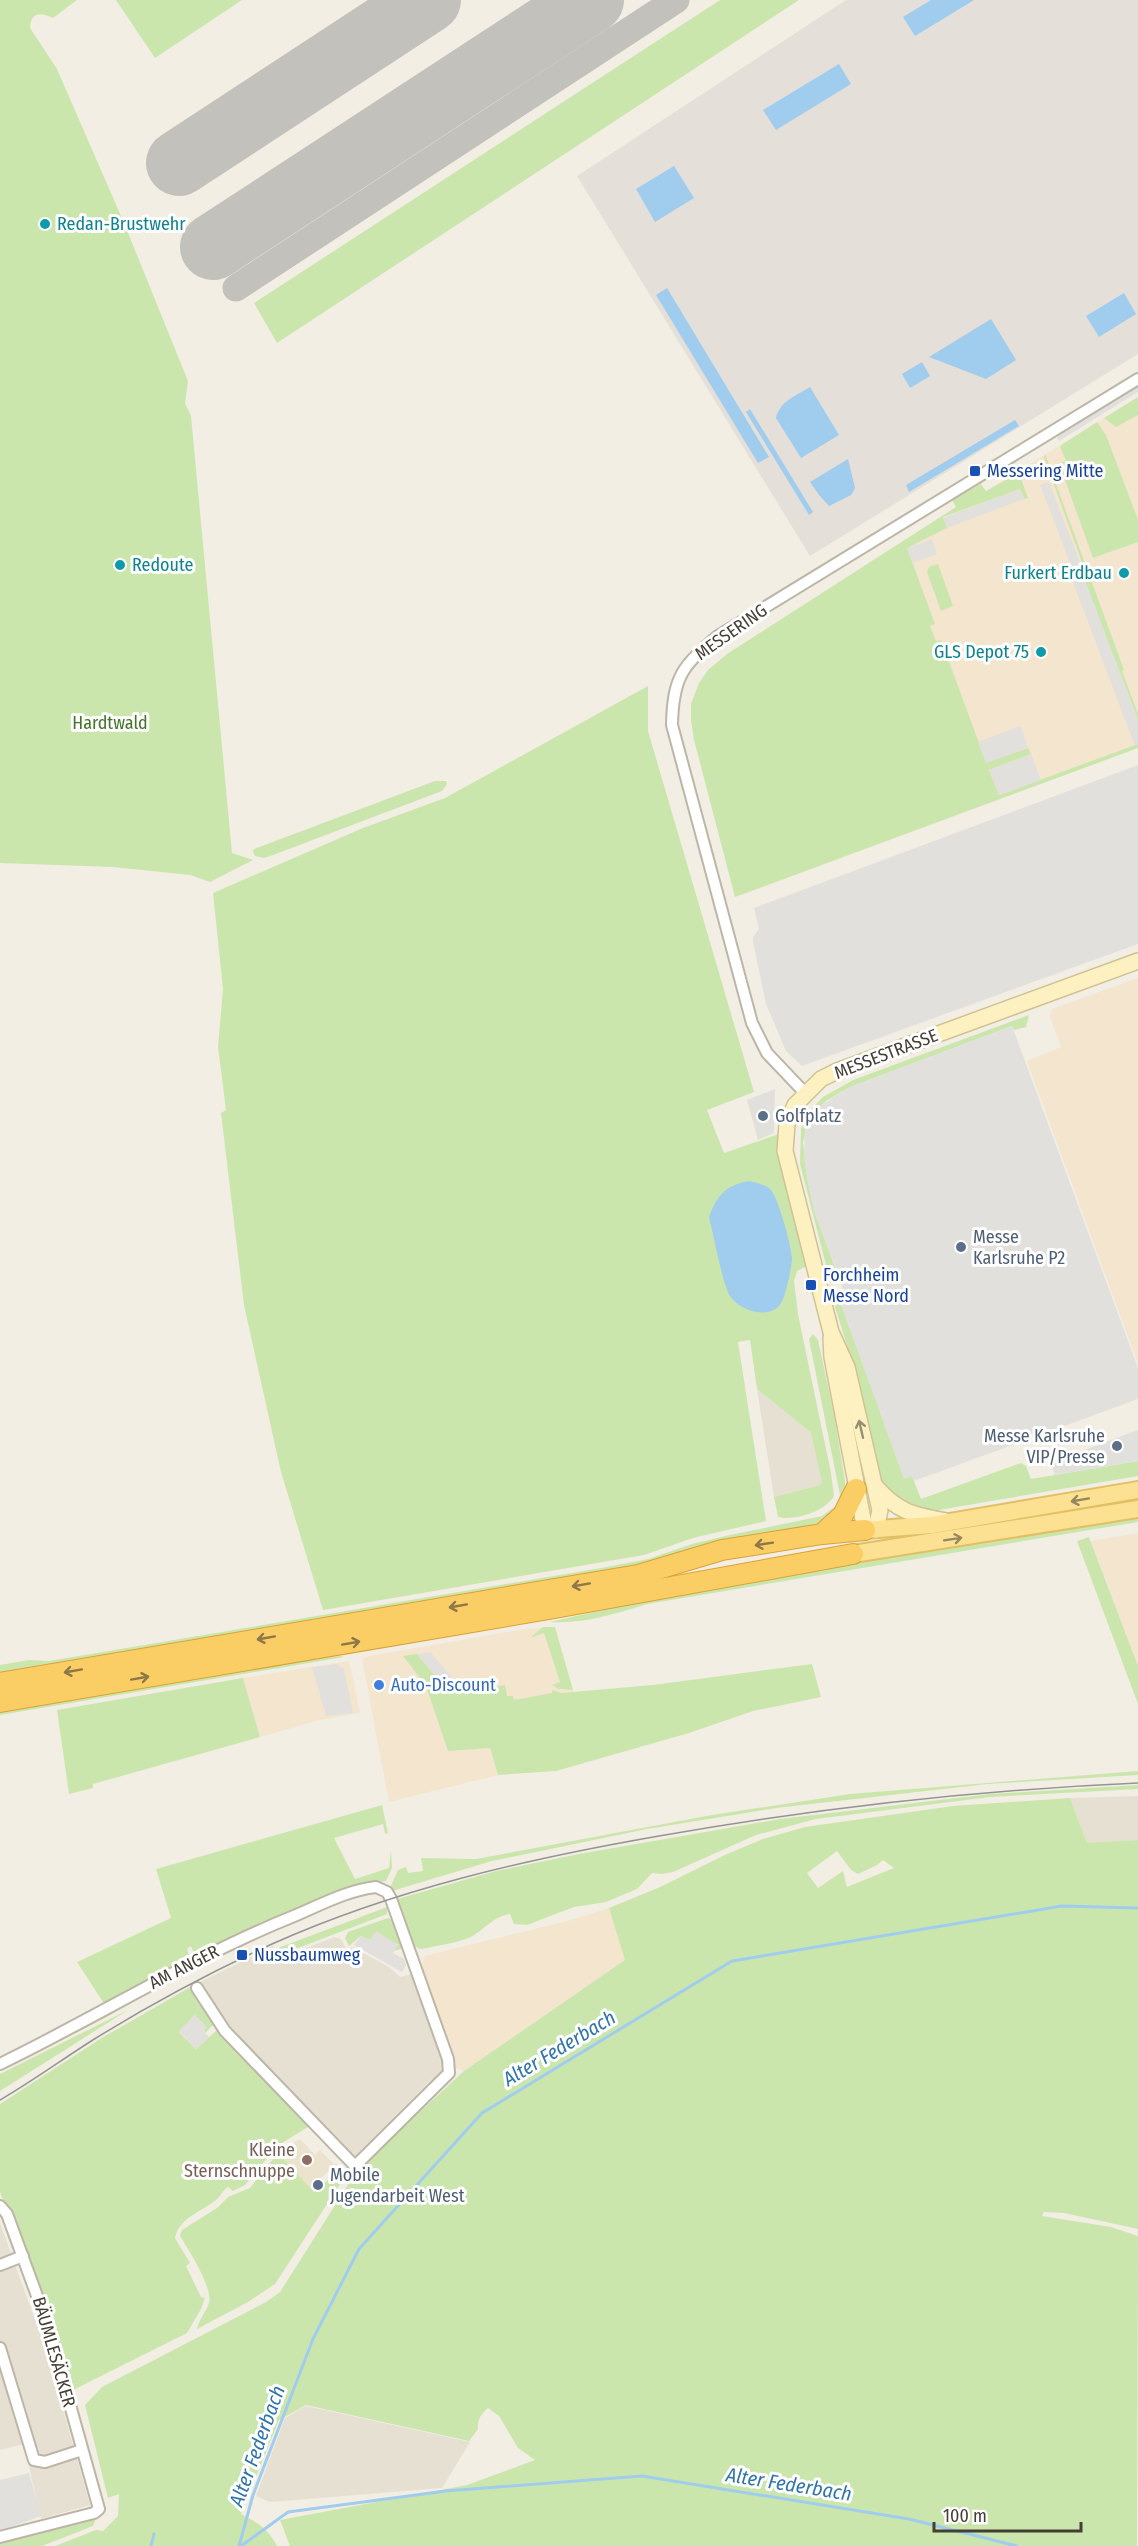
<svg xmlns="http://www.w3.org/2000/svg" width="1138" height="2546" font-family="'Fira Sans Condensed',sans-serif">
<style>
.residential{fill:#e6e0d2}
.commercial{fill:#f4e5cf}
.industrial{fill:#e4dfd9}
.education{fill:#ebe3ce}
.green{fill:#cbe6ad;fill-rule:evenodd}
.parking{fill:#e2e0dc}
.water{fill:#a0ccee}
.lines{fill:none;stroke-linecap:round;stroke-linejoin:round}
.stream{stroke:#a0ccee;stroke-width:3}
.taxiway{stroke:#c3c1bc;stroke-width:27}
.runway{stroke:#c3c1bc;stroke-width:66}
.street-casing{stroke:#bdb6a7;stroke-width:14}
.secondary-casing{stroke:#d1c294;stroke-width:18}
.primary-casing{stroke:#e1bf63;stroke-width:20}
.highway-casing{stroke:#daa236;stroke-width:22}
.street{stroke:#fff;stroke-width:10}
.secondary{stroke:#fdf1c2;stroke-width:15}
.primary{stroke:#fce192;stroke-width:16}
.highway{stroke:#fbce65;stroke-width:20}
.tram{stroke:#949494;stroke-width:1.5}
.oneway{stroke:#978f74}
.oneway2{stroke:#97875e}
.oneway3{stroke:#8d7848}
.culture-dot{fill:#0f9aa8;stroke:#fff;stroke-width:2}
.transit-dot{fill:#1a4fb4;stroke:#fff;stroke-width:2}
.service-dot{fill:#5c6f8a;stroke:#fff;stroke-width:2}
.shop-dot{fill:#3f7fe0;stroke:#fff;stroke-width:2}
.education-dot{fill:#8d6e63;stroke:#fff;stroke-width:2}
.labels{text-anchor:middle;stroke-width:6;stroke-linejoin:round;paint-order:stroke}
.culture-label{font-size:18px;fill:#0d838f;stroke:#fff;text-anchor:start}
.transit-label{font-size:18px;fill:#164399;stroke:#fff;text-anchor:start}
.street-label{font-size:18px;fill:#443e34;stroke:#fff}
.park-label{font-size:18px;fill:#437429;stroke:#fff}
.service-label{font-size:18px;fill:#4e5e75;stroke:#fff;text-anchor:start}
.shop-label{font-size:18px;fill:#366cbe;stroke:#fff;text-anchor:start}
.education-label{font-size:18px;fill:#785e54;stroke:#fff;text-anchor:end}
.water-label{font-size:20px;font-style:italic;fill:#3074ad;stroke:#fff}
</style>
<rect width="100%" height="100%" fill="#f2eee4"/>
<!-- residential -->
<g class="residential">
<path d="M757,1389l54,44 12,49 -3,3 -46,12z"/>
<path d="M1138,1796v44l-51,4 -17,-46z"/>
<path d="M334,1937l7,2 6,12 5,-4 37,20 11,10 12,-3 32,86 1,12 -10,11 -3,-4 -77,77 -130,-133 -25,-41 73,-36 6,13z"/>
<path d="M0,2223l47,130 43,152 -49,14 -17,-75 -24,6z"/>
<path d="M306,2406l164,36 -28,46 -172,14 -14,-6 29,-78z"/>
</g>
<!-- commercial -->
<g class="commercial">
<path d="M1138,397v351l-396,147 -49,-187 200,-154 -1,-5z"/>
<path d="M1138,978v386l-111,-303 34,-14 -11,-31 2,-7z"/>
<path d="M1138,1533v133l-47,-125z"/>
<path d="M555,1627l18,65 -12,1 -121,31 4,9 46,15 8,27 -109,27 -27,-143 7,-3 155,-27z"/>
<path d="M349,1661l11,52 -44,8 -56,16 -17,-59z"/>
<path d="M609,1908l17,52 -162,111 -8,-3 -35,-99 4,-13 150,-37z"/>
</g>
<!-- industrial -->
<path class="industrial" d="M846,0h292v354l-328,202 -233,-380z"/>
<!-- education -->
<path class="education" d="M300,2139l15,16 5,-5 15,15 -25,23 -32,-35z"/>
<!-- green -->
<g class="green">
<path d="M0,0h77l-24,18c-13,-6 -22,-6 -23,10l27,41 67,154 64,158 -3,22 6,13 41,437 21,7 -43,22 -20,-7 -77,-8 -113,-4z"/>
<path d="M116,0h126l-87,58z"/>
<path d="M720,0h79l-522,343 -23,-40z"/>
<path d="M1138,397v18l-22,12 -12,-9z"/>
<path d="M1097,422l9,13 32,85v22l-45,16 -34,-95 7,-2 -6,-15z"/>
<path d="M1045,454l79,216 -2,1 16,43v6l-57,-150 3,-2 -40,-111z"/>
<path d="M1019,473l9,25 -4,1 -4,-10 -77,28 4,11 -40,20 28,76 -5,2 6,15 5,-1 45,122 42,-14 3,6 -42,16 10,25 139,-51v4l-403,149 -41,-157 -3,-20v-16l8,-21 9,-13 19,-16 229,-147 -4,-7 29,-16 5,7z"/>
<path d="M938,564l15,42 -12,5 -14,-39 2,-5z"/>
<path d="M648,686v45l106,361 -47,18 17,43 55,-19 1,26 27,106 -10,5 -3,10 4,33 33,159 3,23c-9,16 -40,25 -56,21l-4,-20 46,-12 2,-3 -11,-49 -54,-44 -7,-49 -12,2 28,179 -73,17 -49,17 -321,55 -42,-138 -37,-167 -23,-192 5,-3 -8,-63 5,-58 -10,-96 150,-65 82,-30z"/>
<path d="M435,781h11l1,3 -5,7 -169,64 -9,3 -9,-2 -2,-4 1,-3z"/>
<path d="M1029,1015l-3,12 -12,3 -2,-4 -162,61 -24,14 -15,15 -8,26 5,41 7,30 25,68 -9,2 -5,-2 -5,-9 5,-7 -26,-101 1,-35 10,-20 12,-12 30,-17z"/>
<path d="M845,1295l3,7 -7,2 63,174 8,-2 9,23 100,-36 5,3 5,13 107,-18v15l-205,35 -22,-2 -27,-22 -6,-12 -25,-110 -18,-58 4,-10z"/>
<path d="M813,1334l5,6 16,74 11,67v12l-17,28 -208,48 -620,105v-9l29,-5 20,1 552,-93 47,-9 44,-15 38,-9 92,-19 14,-10 4,-11 -31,-156z"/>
<path d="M1138,1516v6l-491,82c-32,10 -63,20 -97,18l79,-18 186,-34z"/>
<path d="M1089,1537l49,129v38l-61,-163z"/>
<path d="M543,1627h12l18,63 -14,-1 -7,-4 8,-3 -16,-49 -14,5z"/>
<path d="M417,1654l33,40 55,-9 2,11h6l1,4 38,-7v-3l9,3 92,-8 159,-21 9,33 -68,14 -64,22 -133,38 -58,4 -8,-27 -42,3 -22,-65 -23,-30z"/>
<path d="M340,1656l4,1 -344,58v-7l285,-48h29z"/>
<path d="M243,1678l17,59 -167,47v4l-24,6 -12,-84z"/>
<path d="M1138,1771v4l-150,9 -212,24 -129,21 -155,32 -100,30 -2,-3 8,-18 8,-3 2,6 15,-2 -2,-13 55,1 236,-44 138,-21z"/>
<path d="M1138,1785v4l-148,8 -174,22 -60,16 -83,37 -11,2 -10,-1 -15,16 -31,13 -32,5 -47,18 -13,-1 -4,-10c-16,2 -24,14 -36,21 -12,8 -32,9 -46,13l-8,1 -6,-3 -17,-47 99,-28 83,-17 201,-35 210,-25z"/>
<path d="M1070,1798l17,45 51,-3v389l-74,-16 -20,-1 -2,4 69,11 27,9 -1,310h-847l-10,-26 187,-35 68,-25 -17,-12 -19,-32 -11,-8c-7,6 -11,12 -10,21l-9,12 -163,-36 -27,15 -38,94c17,9 27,14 36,32h-222l41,-16 7,1 15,-15 1,-22 -11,4 -23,-93 17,-18 164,-85 14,-10 78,-123 106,-98 161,-111 -16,-52 51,-21 67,-33 36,-15 42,-12 148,-21zM837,1851l14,19 7,4 19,-9 6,-5 11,8 -47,19 -4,-16 -25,17 -11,-15z"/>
<path d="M382,1805l6,28 -3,1 -2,-10 -49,14 21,41 34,-11 2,-18 1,18 -6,13 -16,2 -175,73 -4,-10 -4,3 2,7 -3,3 -81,46 -28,-43 94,-44 -15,-49z"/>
<path d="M387,1907v7l-102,39 -6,-1 -1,-4z"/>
<path d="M388,1918l4,2 11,28 -9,3 4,-7 -28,-4 -9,-4 -12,10 -4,-8 3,-6z"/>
<path d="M177,1977l-74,42 -103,52v-3z"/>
<path d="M192,1986l22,38 -9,9 -10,-18 -16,17 17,17 22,-20 90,95v3l-31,19 -32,39 -12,6 -5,-4c-6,4 -7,9 -12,13 -15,12 -37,18 -41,38l15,25 -4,3 15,31 4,1 -4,11 -14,24 -112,56 -4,-1c-15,-60 -37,-119 -60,-176l-4,-2 -7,-18v-88l100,-65z"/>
<path d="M128,2010l-128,81v-17z"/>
<path d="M278,2153l36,39 22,-19 -4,-5 4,-4 10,11 -71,109 -27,18 -51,27c2,-10 9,-17 12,-26 4,-15 -20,-53 -29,-67l2,-6 35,-22 11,-11 22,-9z"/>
<path d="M97,2515l-4,11 -51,20h-42v-4z"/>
</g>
<!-- parking -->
<g class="parking">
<path d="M1138,384v8l-79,49 -3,-6z"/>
<path d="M1049,482l32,83 -9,3 -32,-83z"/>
<path d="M1020,489l4,10 -77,29 -4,-10z"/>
<path d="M932,539l5,15 -24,9 -6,-15z"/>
<path d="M1081,570l57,150v24l-3,2 -65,-172z"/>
<path d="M1021,726l7,22 -42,15 -8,-21z"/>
<path d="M1031,754l10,26 -42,15 -10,-25z"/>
<path d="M1138,765v179l-336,122 -16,-15 -20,-47 -13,-62v-5l6,-8 -5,-21z"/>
<path d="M1012,1026l126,342v31l-224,82 -2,-5 -8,3 -63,-175 7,-2 -33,-89 -7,-30 -4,-25 1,-29 12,-21 33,-21z"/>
<path d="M775,1089l-1,44 -16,7 -11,-40z"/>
<path d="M1138,1430v31l-83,14 -5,-12z"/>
<path d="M430,1652l34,39 -14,3 -33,-40z"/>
<path d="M337,1664l7,5 9,44 -27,3 -14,-49z"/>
<path d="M376,1931l22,14 -5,8 11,6 2,6 -4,7 -48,-27 7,-9 9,4z"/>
<path d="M195,2015l12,12 -4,4 6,6 -13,12 -17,-18z"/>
<path d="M29,2473l12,43 -41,15v-51z"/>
</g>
<!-- water -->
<g class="water">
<path d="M931,0h43l-59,36 -12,-19z"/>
<path d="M839,64l12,20 -75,46 -13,-20z"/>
<path d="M674,166l20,32 -39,24 -19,-33z"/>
<path d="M667,288l102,169 -11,6 -102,-168z"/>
<path d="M1124,293l12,21 -37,23 -13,-21z"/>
<path d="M991,319l25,41 -30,19 -57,-22z"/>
<path d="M922,362l8,14 -20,12 -8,-14z"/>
<path d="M810,387l29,48 -38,23 -25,-40c4,-17 20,-22 34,-31z"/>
<path d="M750,409l63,103 -4,3 -63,-103z"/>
<path d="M1015,420l4,6 -110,66 -3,-7z"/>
<path d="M848,459l7,29 -4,7 -22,11 -10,-11 -9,-13z"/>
<path d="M749,1181c7,2 16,3 21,8 8,7 22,59 22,70 0,6 -6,34 -9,40 -8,23 -43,13 -53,-3 -7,-10 -17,-64 -21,-79 8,-22 17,-32 40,-36z"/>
</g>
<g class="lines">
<!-- stream -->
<g class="stream">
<path d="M151,2546l3,-12"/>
<path d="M239,2546l14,-51 60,-156 46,-90 123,-136 250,-152 330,-55 76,2"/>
<path d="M241,2546l47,-34 158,-21 196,-15 267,43 108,27"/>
</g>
<!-- taxiway -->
<path class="taxiway" d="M236,288l440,-288"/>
<!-- runway -->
<g class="runway">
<path d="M179,163l249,-163"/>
<path d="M213,247l378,-247"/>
</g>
<!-- street casing -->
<g class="street-casing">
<g id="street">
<path d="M805,1093l-38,-40 -15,-30 -80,-298c1,-48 10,-59 46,-89l420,-257"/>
<path d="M0,2064c99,-48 192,-107 294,-148 26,-11 54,-26 82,-29l11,5 4,7 57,160 1,14 -94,93 -130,-135 -28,-43"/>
<path d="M0,2206l7,8 41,112 51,183 -5,4 -94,24"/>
<path d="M0,2265l23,-9"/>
<path d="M0,2348l34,112 11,2 37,-12"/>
</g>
</g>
<!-- secondary casing -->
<g class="secondary-casing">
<g id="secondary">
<path d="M831,1338l1,19 33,173"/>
<path d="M876,1487c23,26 38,28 70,34"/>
<path d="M876,1530l4,-20 -33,-143 -16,-35 -46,-181 2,-27 8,-19 26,-26 16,-8 301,-110"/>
</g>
</g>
<!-- primary casing -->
<g class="primary-casing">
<g id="primary">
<path d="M865,1530l67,-5 206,-35"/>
<path d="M853,1554l285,-45"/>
</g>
</g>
<!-- highway casing -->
<g class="highway-casing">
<g id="highway">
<path d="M822,1534l21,-19 13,-26"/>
<path d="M0,1683l638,-108 84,-25 100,-16 43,-4"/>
<path d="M0,1702l549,-93 304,-55"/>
</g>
</g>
<!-- street -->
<use href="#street" class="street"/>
<!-- secondary -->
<use href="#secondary" class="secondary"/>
<!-- primary -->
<use href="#primary" class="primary"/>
<!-- highway -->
<use href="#highway" class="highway"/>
<!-- tram -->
<path class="tram" d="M0,2100c33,-19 64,-42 96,-62 57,-35 115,-66 176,-94 123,-55 255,-85 387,-108 159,-28 318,-46 479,-53"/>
</g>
<!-- one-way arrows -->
<defs><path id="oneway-shaft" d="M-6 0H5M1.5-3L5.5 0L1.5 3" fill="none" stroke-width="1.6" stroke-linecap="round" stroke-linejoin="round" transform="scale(1.5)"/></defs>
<use class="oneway" href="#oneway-shaft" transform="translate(861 1429) rotate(-103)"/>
<g class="oneway2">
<use href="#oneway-shaft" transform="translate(1080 1500) rotate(170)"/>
<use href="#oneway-shaft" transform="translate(953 1539) rotate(-9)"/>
</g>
<g class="oneway3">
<use href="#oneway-shaft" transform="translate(764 1544) rotate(171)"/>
<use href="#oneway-shaft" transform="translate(581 1585) rotate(170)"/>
<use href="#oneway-shaft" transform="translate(458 1606) rotate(170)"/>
<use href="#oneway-shaft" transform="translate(266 1638) rotate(170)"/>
<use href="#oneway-shaft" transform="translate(351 1643) rotate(-10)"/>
<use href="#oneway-shaft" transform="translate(73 1671) rotate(170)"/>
<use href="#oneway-shaft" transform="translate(140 1678) rotate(-10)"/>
</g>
<!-- markers -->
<g class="culture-dot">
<circle cx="45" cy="224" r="6"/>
<circle cx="120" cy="565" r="6"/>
<circle cx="1124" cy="573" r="6"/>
<circle cx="1041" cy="652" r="6"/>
</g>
<g class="transit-dot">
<rect x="969" y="465" width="12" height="12" rx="3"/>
<rect x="805" y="1279" width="12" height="12" rx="3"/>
<rect x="236" y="1949" width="12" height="12" rx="3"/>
</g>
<g class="service-dot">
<circle cx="763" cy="1116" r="6"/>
<circle cx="961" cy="1247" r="6"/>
<circle cx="1117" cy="1446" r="6"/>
<circle cx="318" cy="2185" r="6"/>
</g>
<circle class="shop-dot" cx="379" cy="1685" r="6"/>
<circle class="education-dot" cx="307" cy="2160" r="6"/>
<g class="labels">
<!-- culture labels -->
<g class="culture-label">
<text x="57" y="230">Redan-Brustwehr</text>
<text x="132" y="571">Redoute</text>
<text x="1112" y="579" text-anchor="end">Furkert Erdbau</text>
<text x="1029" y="658" text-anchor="end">GLS Depot 75</text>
</g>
<!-- transit labels -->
<g class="transit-label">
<text x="987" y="477">Messering Mitte</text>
<text x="823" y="1281">Forchheim<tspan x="823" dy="21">Messe Nord</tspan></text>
<text x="254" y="1961">Nussbaumweg</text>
</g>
<!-- street labels -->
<g class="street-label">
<text transform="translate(731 632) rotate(-35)" y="6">MESSERING</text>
<text transform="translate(886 1054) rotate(-21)" y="6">MESSESTRASSE</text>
<text transform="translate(184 1967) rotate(-27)" y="6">AM ANGER</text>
<text transform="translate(54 2352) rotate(74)" y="6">BÄUMLESÄCKER</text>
</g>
<!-- park labels -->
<g class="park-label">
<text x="110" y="729">Hardtwald</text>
</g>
<!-- service labels -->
<g class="service-label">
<text x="775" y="1122">Golfplatz</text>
<text x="973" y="1243">Messe<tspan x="973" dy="21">Karlsruhe P2</tspan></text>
<text x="1105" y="1442" text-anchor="end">Messe Karlsruhe<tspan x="1105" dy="21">VIP/Presse</tspan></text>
<text x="330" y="2181">Mobile<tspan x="330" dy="21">Jugendarbeit West</tspan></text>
</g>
<!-- shop labels -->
<g class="shop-label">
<text x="391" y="1691">Auto-Discount</text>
</g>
<!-- education labels -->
<g class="education-label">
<text x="295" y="2156">Kleine<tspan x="295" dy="21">Sternschnuppe</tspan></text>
</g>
<!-- water labels -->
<g class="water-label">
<text transform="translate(559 2048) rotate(-31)" y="7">Alter Federbach</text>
<text transform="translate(257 2446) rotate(-70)" y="7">Alter Federbach</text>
<text transform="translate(789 2484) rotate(9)" y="7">Alter Federbach</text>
</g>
</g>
<!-- scale -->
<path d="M934 2522v9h147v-9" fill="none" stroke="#443e34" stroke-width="3"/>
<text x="943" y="2522" font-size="18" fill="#443e34" stroke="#ffffff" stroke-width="4.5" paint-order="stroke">100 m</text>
</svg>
